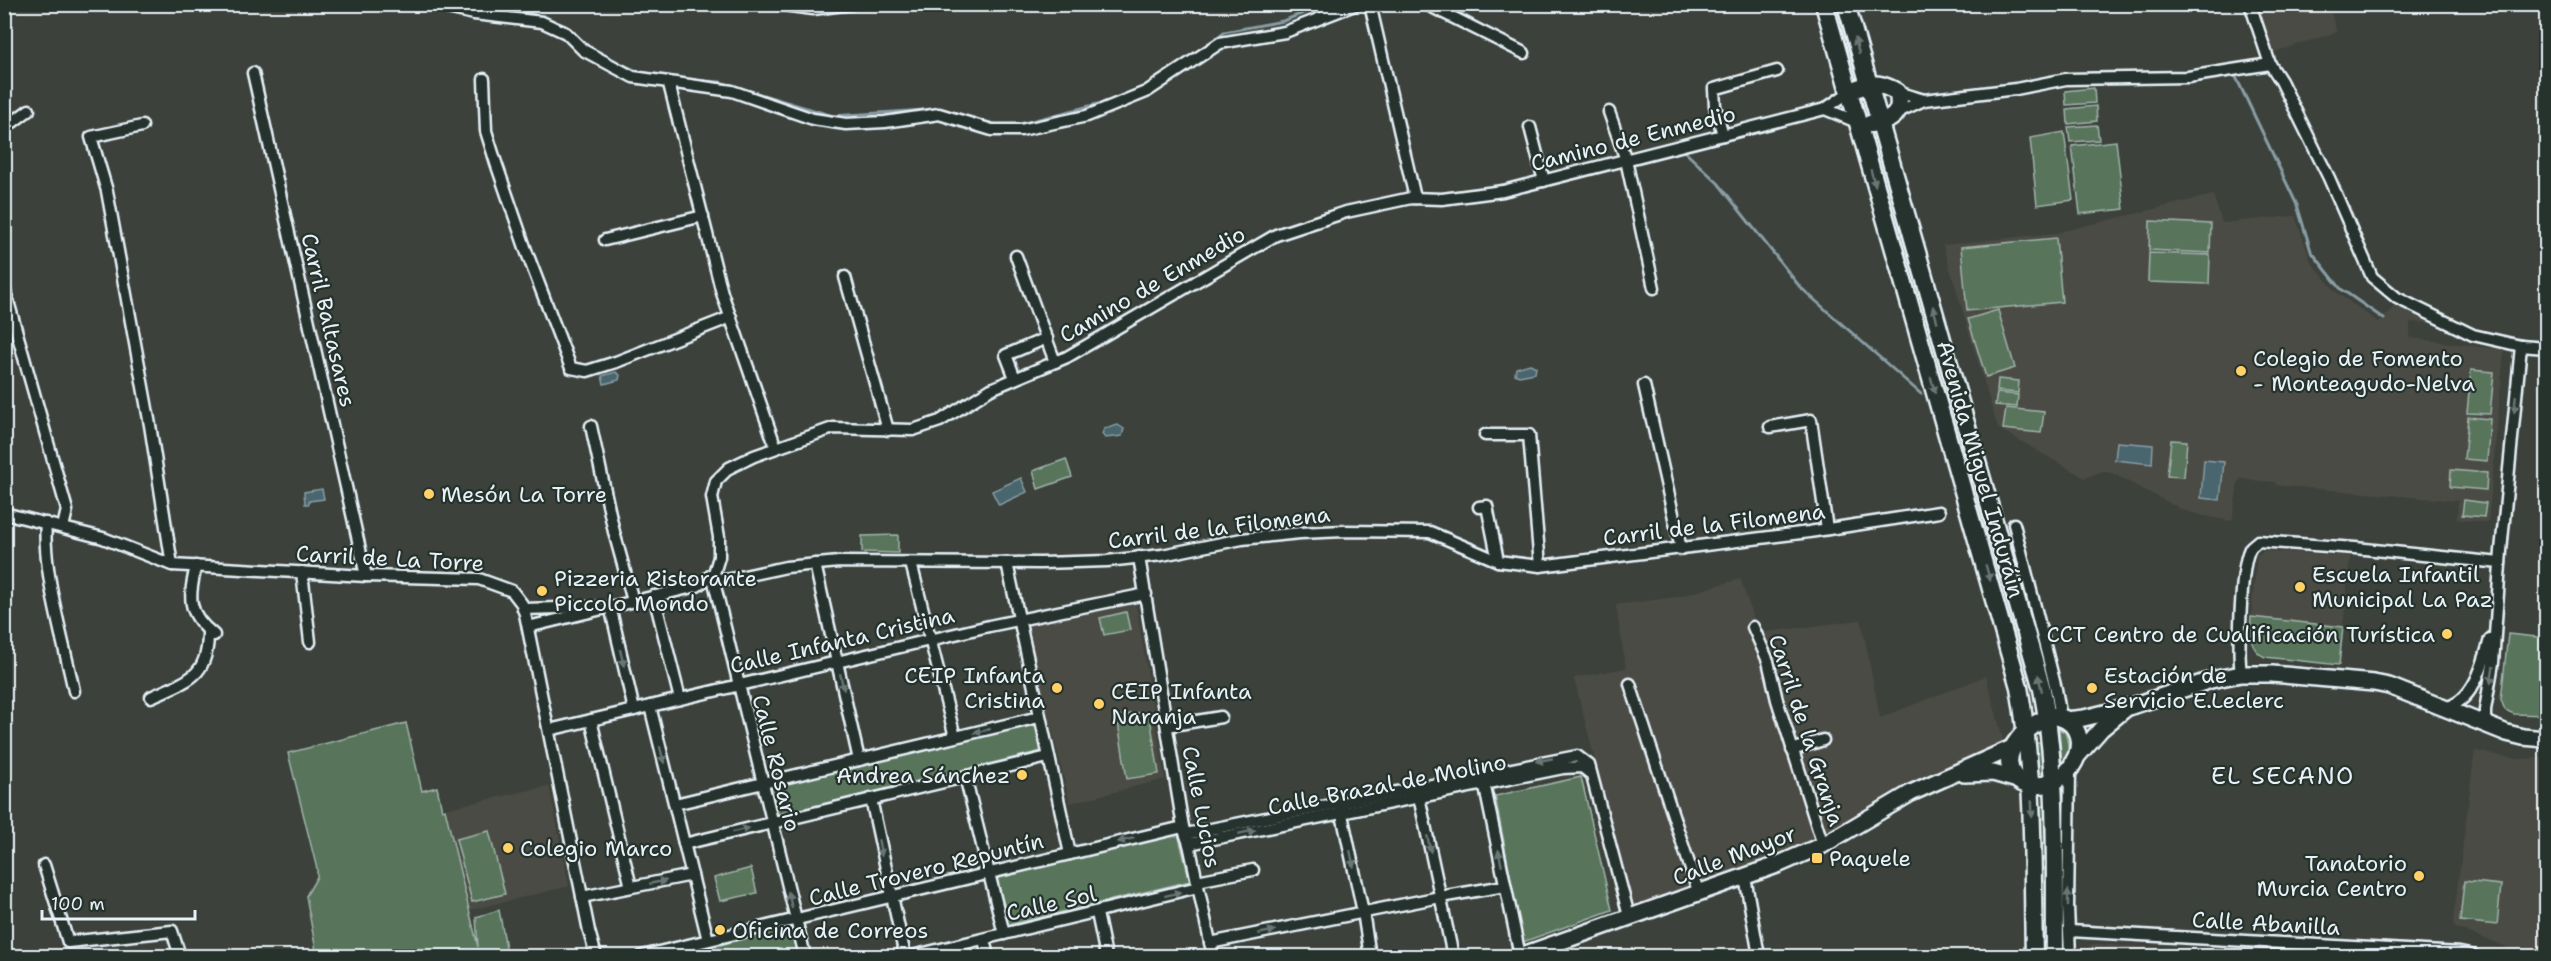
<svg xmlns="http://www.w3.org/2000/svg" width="2551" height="961" font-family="'Shantell Sans',sans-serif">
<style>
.built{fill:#4c4c45}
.green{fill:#59755c;stroke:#a0b3aa;stroke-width:1.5}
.water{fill:#49656e;stroke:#899da5;stroke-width:1.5}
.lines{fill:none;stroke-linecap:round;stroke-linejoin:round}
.stream{stroke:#899da5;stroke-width:3}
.street-casing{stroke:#e8f1f8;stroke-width:15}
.secondary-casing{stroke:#e8f1f8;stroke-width:20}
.primary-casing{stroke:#e8f1f8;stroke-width:21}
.street{stroke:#26332d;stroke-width:10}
.secondary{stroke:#26332d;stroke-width:15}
.primary{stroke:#26332d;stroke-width:16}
.oneway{fill:#6a7674}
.poi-dot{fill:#ffd166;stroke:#26332d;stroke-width:2}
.labels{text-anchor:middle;stroke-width:4.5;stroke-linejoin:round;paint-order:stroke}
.street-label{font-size:22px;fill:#e8f1f8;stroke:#26332d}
.poi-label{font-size:22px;fill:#e8f1f8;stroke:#26332d;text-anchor:start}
.neighbourhood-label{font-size:24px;letter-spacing:1.5px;fill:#e8f1f8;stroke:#26332d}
</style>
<rect width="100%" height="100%" fill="#3c423b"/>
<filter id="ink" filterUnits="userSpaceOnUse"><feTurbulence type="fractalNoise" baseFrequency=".0167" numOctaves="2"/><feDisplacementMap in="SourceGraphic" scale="12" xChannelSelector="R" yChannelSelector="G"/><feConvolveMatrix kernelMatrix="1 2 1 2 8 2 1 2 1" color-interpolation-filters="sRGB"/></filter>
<g filter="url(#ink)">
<!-- built -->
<g class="built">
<path d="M2254,5h74l9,27 -67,21z"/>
<path d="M2213,195l9,28 73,-7 16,46 25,30 43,31 17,-18 33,18 -19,-1v16l94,12 -16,173 -31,-4 1,-18 -182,-16 -1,-3 -34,-3 -3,3 -6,39 -27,-5 -22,-6 -71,-37 -10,-2 -17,7 -87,-50 -55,-183 113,-12z"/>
<path d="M2264,551l86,5 -7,71 -92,-10 6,-62z"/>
<path d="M1740,579l19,54 102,-13 19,98 106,-42 18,68 -71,28 -42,32 -39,24 -217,86 -61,-236 52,-10 -10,-63 62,-8z"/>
<path d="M1131,602l5,3 29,174 -95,24 -42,-173 1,-4z"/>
<path d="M2475,751l42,8 29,-1v198h-30l-11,-10 -49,-18 -3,-5z"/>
<path d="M549,786l20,100 -99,24 -25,-101z"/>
<path d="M2093,944l214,12h-224l5,-9z"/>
</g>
<!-- green -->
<g class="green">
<path d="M1832,5h7l21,76 -7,1z"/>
<path d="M2094,88l1,15 -29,2 -1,-14z"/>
<path d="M2096,106l1,15 -29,3 -1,-15z"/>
<path d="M2097,125l2,15 -29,2 -2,-15z"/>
<path d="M2064,132l9,68 -36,5 -7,-67z"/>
<path d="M1872,138h3l2,4 154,534 -6,1 -18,-73 -136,-464z"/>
<path d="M2116,141l8,68 -44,5 -8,-68z"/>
<path d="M2150,221l61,3 -1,29 -61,-3z"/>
<path d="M2056,238l6,64 -95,9 -6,-64z"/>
<path d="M2149,253l61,2 -1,29 -61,-2z"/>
<path d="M1998,310l17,58 -29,9 -18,-58z"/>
<path d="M2471,370l23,2 -4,42 -23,-1z"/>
<path d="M1998,379l21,2 -1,12 -21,-2z"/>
<path d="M1997,393l21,2 -1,12 -22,-2z"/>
<path d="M2006,408l38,4 -3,21 -38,-4z"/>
<path d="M2468,417l22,2 -3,42 -23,-2z"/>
<path d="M2171,440l16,1 -3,36 -17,-1z"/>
<path d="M1066,459l6,18 -34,12 -5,-18z"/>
<path d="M2451,470l36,3 -1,17 -36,-3z"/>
<path d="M2464,500l22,3 -2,14 -22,-2z"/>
<path d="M898,535v18l-36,-1v-16z"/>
<path d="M1126,612l4,18 -26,5 -4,-17z"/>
<path d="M2251,617l92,10 -4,38 -74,-8c-17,-8 -15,-24 -14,-40z"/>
<path d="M2508,634l38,4v77l-32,-1 -9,-4 -4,-10z"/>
<path d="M1149,711l10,63 -32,5 -10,-63z"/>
<path d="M406,723l16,68 15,-4 5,23 3,-1 33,138 -2,-30 23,-7 8,43 -12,3h-178l-11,-60 11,-19v-8l-29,-116z"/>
<path d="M1036,723l6,28 -267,65 -6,-28z"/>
<path d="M2059,729l6,3c4,13 6,23 -3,33z"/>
<path d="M2036,743h7l1,30h-6z"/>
<path d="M1581,777l31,133 -89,32 -28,-146z"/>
<path d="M2040,806h6l2,150h-6z"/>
<path d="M489,831l16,63 -33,8 -16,-63z"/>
<path d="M1178,834l12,47 -186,45 -12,-48z"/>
<path d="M751,868l6,25 -37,8 -6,-23z"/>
<path d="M2464,881l37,4 -4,40 -37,-4z"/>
<path d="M789,927l3,2 7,27h-121z"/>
</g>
<!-- water -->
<g class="water">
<path d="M1530,364l6,3 -1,6 -16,3 -4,-2 1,-6z"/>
<path d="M616,372l4,3 -1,5 -15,4 -2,-8z"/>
<path d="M1118,425l6,4 -2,7 -17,2 -3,-4 2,-5z"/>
<path d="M2117,442l36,3 -1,19 -37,-4z"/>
<path d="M2204,460l20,2 -4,38 -19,-2z"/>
<path d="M1021,478l6,14 -28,13 -7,-14z"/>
<path d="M322,489l2,10 -15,2v3h-4l-1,-12z"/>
</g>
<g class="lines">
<!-- stream -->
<g class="stream">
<path d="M458,4l72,9 12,4"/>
<path d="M1445,4l41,24"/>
<path d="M554,22l12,4 28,25"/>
<path d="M1205,47l19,-15 59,-11 43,-17"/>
<path d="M611,59l35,16"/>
<path d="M2235,75l62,130 14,46 30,38 43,30"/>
<path d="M691,80l29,2 113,34 107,-7"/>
<path d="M952,113l49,13"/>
<path d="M1016,125l101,-26"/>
<path d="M1684,151l34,32 82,104 121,107"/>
</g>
<!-- street casing -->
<g class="street-casing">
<g id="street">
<path d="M429,4l45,10 68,8 24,11 17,17 50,27 99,14 81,28 33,5 39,-2 54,-8 53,16h29l66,-14 59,-24 74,-49 65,-11 72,-28"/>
<path d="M775,4l38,5 39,-5"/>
<path d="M1370,4l45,194"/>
<path d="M1426,4l98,49"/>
<path d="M2250,4l20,60 11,17 48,97 43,99 25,21 76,37 48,11 25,2"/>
<path d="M253,73l113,503"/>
<path d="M484,79l2,52 10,32 31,90 44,115 16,3 29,-9 115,-45"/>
<path d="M669,84l53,209 54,155"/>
<path d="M1897,92l27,8"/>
<path d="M1825,109l32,13"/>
<path d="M1609,112l17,48 28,128"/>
<path d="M1898,112l26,-12 92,-11 50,-10 122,-2 82,-13"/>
<path d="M4,122h9l16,-12"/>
<path d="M142,126l-51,11 16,54 43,234 22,140"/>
<path d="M1530,127l14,54"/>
<path d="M1723,135l-8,-29 -1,-17 63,-18"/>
<path d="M605,240l98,-24"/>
<path d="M1016,256l39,106"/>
<path d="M845,277l43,153"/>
<path d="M4,287l63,223 -4,17"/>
<path d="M1015,378l-9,-23 41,-17"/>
<path d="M1644,385l37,164"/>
<path d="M591,426l23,106 19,69"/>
<path d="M1770,427l41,-7 16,109"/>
<path d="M1485,435h44l11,131"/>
<path d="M1479,507l8,-1 11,55"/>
<path d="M4,513l99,25 69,27 194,11 113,3 33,12 10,13 3,10 64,317 7,25"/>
<path d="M46,523c-4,47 18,120 28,168"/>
<path d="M2014,524l42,165 5,29"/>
<path d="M1139,557l44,270 6,17 24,112"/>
<path d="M911,563l44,174"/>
<path d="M1007,563l63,291"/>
<path d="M815,564l44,196"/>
<path d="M196,566c-7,31 -10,47 18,69"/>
<path d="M302,572l8,70"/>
<path d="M711,577l15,3 60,-13 53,-5 202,1 66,-2 55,-6 80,-16 58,-6 44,-2 86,1 68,29 42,5 269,-34 130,-20"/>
<path d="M713,578l92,378"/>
<path d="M654,596l26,103"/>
<path d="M610,606l24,104"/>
<path d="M523,609l72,-2"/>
<path d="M528,627l169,-41 17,-13 5,-16v-20l-7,-40 4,-16 13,-13 25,-12 79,-28 80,2 27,-9 51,-32 76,-32 209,-122 70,-23 65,-14 31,1 61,-8 322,-82 23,-16"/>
<path d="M1753,627l15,34 9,39 46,145"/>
<path d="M2241,674c-3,-20 -1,-112 10,-127 2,-2 5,-4 7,-6l97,7 145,15"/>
<path d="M1630,684l69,210"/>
<path d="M151,697c37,-17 58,-19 57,-67"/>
<path d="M650,706l58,234"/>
<path d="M2443,708c30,-4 40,-43 47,-69"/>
<path d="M591,720l40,167"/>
<path d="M1167,726l54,-9"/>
<path d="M2489,726l-4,-8v-8l8,-47 8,-112 20,-205"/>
<path d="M549,730l440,-104 157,-32"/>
<path d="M1792,750l31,-10"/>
<path d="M2070,771l-2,136 2,49"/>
<path d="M965,776l39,158"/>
<path d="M1483,778l37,178"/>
<path d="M1418,792l35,164"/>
<path d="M871,799l34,157"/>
<path d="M675,804l364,-87"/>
<path d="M1340,805l23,107 7,44"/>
<path d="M1186,834l391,-78 12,9 40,151"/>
<path d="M684,844l364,-87"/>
<path d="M1189,844l374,-76 19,-1 9,7"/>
<path d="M44,865l24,77 104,-11 8,25"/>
<path d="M1745,877l14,79"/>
<path d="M1197,881l56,-11"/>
<path d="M582,897l110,-22"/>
<path d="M1097,913l9,43"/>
<path d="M2070,931l390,22 15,3"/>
<path d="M984,940l4,16"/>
<path d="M1210,943l230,-46 65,-11"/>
<path d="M642,956l541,-129"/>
<path d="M912,956l286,-69"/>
</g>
</g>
<!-- secondary casing -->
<g class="secondary-casing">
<g id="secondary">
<path d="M2066,720l18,-2 45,-11 82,-27 30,-6h31l102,9 15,3 118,47 16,4 23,2"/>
<path d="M2074,760l27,-31 24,-20"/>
<path d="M1964,774l29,-1 25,7"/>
<path d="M1520,956l257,-91 46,-20 88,-52 103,-46"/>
</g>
</g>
<!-- primary casing -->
<g class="primary-casing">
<g id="primary">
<path d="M1824,4l195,683c16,89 13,179 15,269"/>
<path d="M1846,4l196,685c17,87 12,179 13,267"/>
<path d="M1858,88c16,-6 25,-4 39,4 7,22 -6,30 -27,32"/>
<path d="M2053,716c46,5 26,75 -23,69 -6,0 -11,-3 -15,-8 -20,-24 16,-56 38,-61z"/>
</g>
</g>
<!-- street -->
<use href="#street" class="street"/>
<!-- secondary -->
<use href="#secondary" class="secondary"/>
<!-- primary -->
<use href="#primary" class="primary"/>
</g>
<!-- one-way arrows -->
<defs><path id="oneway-solid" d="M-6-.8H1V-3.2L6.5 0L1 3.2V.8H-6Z" transform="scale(1.5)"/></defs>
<g class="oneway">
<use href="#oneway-solid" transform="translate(1857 46) rotate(-105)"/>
<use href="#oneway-solid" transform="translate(1873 178) rotate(74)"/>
<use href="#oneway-solid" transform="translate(1935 314) rotate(-106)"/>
<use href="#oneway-solid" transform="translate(1933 385) rotate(74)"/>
<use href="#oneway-solid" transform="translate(2515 404) rotate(95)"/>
<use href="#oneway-solid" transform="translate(1988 573) rotate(74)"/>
<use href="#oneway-solid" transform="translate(622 658) rotate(77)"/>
<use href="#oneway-solid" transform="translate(2492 675) rotate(99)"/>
<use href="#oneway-solid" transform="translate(842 682) rotate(77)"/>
<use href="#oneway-solid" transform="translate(2040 683) rotate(-103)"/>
<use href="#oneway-solid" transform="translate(982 731) rotate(167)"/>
<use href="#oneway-solid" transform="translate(662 755) rotate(76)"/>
<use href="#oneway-solid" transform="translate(1544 760) rotate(169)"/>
<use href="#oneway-solid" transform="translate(2032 809) rotate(89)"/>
<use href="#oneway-solid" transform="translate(741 830) rotate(-14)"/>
<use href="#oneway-solid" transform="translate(1247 832) rotate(-12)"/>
<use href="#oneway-solid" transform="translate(1126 840) rotate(167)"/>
<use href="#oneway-solid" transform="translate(1429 844) rotate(78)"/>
<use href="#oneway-solid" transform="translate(880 848) rotate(79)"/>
<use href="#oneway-solid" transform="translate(1500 858) rotate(-102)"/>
<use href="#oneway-solid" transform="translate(1352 859) rotate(78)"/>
<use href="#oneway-solid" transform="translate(658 882) rotate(-11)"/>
<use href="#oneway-solid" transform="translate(1173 894) rotate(-14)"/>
<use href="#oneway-solid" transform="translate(2068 898) rotate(-90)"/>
<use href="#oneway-solid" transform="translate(790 900) rotate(-104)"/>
<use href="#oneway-solid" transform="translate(1267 932) rotate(-11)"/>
</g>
</g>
<!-- markers -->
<g class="poi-dot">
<circle cx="2241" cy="371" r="6"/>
<circle cx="429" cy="494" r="6"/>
<circle cx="2300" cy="587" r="6"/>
<circle cx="542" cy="591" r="6"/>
<circle cx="2447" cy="634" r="6"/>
<circle cx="1057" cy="688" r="6"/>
<circle cx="2092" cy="688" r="6"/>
<circle cx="1099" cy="704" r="6"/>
<circle cx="1022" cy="775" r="6"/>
<circle cx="508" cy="848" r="6"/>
<rect x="1811" y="852" width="12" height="12" rx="3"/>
<circle cx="2419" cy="876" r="6"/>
<circle cx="720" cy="930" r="6"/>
</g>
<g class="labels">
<!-- street labels -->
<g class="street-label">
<text transform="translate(1633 138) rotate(-14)" y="8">Camino de Enmedio</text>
<text transform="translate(1152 284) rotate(-30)" y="8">Camino de Enmedio</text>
<text transform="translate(329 320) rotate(77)" y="8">Carril Baltasares</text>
<text transform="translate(1981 469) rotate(74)" y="8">Avenida Miguel Induráin</text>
<text transform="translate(1714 524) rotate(-7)" y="8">Carril de la Filomena</text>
<text transform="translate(1219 527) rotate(-7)" y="8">Carril de la Filomena</text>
<text transform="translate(390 558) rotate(3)" y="8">Carril de La Torre</text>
<text transform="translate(842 640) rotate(-13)" y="8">Calle Infanta Cristina</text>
<text transform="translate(1807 730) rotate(72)" y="8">Carril de la Granja</text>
<text transform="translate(777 763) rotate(76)" y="8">Calle Rosario</text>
<text transform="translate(1387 784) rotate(-11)" y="8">Calle Brazal de Molino</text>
<text transform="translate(1202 807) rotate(79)" y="8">Calle Lucios</text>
<text transform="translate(1734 855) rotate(-21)" y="8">Calle Mayor</text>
<text transform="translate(926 869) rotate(-14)" y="8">Calle Trovero Repuntín</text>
<text transform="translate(1051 903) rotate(-13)" y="8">Calle Sol</text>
<text transform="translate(2266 923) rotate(3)" y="8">Calle Abanilla</text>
</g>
<!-- poi labels -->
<g class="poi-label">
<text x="2253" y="366">Colegio de Fomento<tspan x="2253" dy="25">- Monteagudo-Nelva</tspan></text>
<text x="441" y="502">Mesón La Torre</text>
<text x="2312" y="582">Escuela Infantil<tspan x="2312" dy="25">Municipal La Paz</tspan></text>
<text x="554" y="586">Pizzeria Ristorante<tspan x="554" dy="25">Piccolo Mondo</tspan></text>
<text x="2435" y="642" text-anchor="end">CCT Centro de Cualificación Turística</text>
<text x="1045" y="683" text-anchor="end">CEIP Infanta<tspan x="1045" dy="25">Cristina</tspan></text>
<text x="2104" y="683">Estación de<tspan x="2104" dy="25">Servicio E.Leclerc</tspan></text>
<text x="1111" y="699">CEIP Infanta<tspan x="1111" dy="25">Naranja</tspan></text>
<text x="1010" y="783" text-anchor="end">Andrea Sánchez</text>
<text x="520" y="856">Colegio Marco</text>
<text x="1829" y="866">Paquele</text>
<text x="2407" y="871" text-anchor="end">Tanatorio<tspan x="2407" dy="25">Murcia Centro</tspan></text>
<text x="732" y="938">Oficina de Correos</text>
</g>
<!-- neighbourhood labels -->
<g class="neighbourhood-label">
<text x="2283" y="784">EL SECANO</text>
</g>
</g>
<!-- margin -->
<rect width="2551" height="961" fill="none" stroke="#26332d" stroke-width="24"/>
<rect x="12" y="12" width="2527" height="937" fill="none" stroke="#e8f1f8" stroke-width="2" filter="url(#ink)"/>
<!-- scale -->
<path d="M42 910v9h153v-9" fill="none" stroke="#e8f1f8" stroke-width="3"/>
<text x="51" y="910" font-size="18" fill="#e8f1f8" stroke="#26332d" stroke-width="4.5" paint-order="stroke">100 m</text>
</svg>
